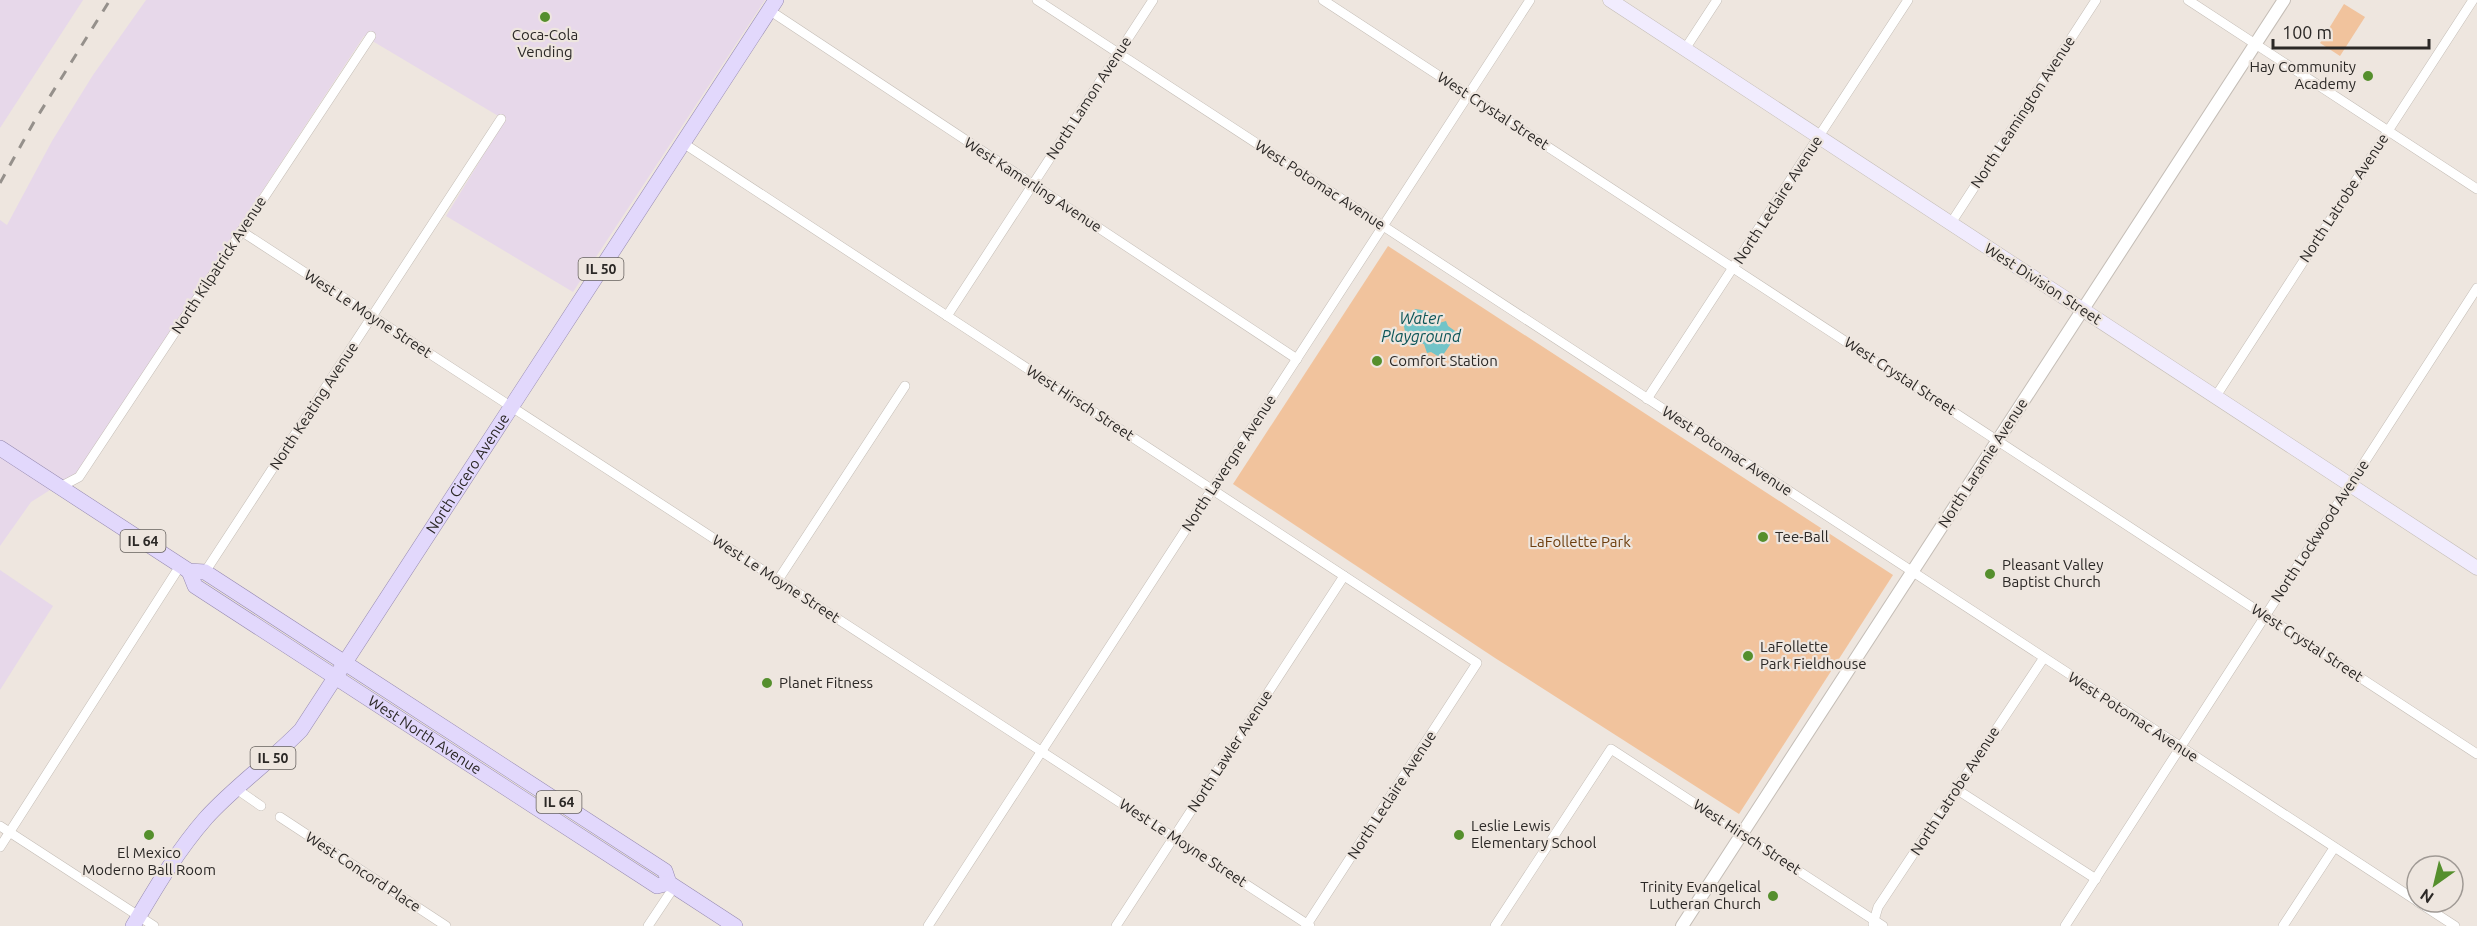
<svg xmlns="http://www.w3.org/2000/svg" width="2477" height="926" font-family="Ubuntu,sans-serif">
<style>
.industrial{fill:#e7d8ea}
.green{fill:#f1c39d}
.water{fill:#72c4c8}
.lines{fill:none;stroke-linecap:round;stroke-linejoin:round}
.minor-casing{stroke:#c4bdb6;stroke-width:10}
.tertiary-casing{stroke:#c4bdb6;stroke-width:14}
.secondary-casing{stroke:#c4bdb6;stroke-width:15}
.primary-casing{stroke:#968ab0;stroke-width:16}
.minor{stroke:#fff;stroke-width:9}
.tertiary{stroke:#fff;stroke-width:12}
.secondary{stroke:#f1ecfe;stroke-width:14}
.primary{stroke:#e2d8fc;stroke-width:15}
.rail{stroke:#95908b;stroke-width:3;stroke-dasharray:10 10;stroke-linecap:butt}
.poi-dot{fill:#558f2d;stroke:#eee6df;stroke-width:2}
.labels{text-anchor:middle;stroke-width:4.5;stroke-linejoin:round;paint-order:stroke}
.shield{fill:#eee6df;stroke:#66615e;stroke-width:1.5}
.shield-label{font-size:14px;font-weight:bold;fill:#2b2826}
.poi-label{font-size:15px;fill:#2b2826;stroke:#eee6df;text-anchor:start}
.street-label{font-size:15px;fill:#2b2826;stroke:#eee6df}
.park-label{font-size:15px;fill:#6d3e0e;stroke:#eee6df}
.water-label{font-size:16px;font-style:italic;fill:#0c5558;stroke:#eee6df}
</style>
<rect width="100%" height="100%" fill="#eee6df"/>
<!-- industrial -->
<g class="industrial">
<path d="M0,0h83l-83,128z"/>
<path d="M146,0h619l-192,292 -127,-76 59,-96 -141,-84 -287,437 -46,29 -31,44v-326l7,5 45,-84 41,-66z"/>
<path d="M0,570l53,36 -53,84z"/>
</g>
<!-- green -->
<g class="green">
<path d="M2344,4l21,13 -25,39 -20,-13z"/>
<path d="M1388,246l505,329 -154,239 -244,-156 -262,-174z"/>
</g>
<!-- water -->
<path class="water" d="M1415,309l13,2 11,12 7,-2 2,5 10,7 -17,25 -10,-6 -4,1 -3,-9h-8l-10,-7 -3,-16z"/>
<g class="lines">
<!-- minor casing -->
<g class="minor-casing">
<g id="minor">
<path d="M1037,0l1380,901"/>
<path d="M1323,0l1154,754"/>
<path d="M2188,0l289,189"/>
<path d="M769,10l528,349"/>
<path d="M1685,49l32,-49"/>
<path d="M683,143l794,520 -171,263"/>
<path d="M1951,223l145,-223"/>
<path d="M241,231l1069,695"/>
<path d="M947,316l206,-316"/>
<path d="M2216,396l257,-396"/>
<path d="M1647,399l261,-399"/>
<path d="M60,487l19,-10 292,-441"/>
<path d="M205,572l296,-453"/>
<path d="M778,580l127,-194"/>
<path d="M235,788l26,18"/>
<path d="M1956,789l140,90"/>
<path d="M280,817l166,109"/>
<path d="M0,826l154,100"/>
<path d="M0,847l180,-281"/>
<path d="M2418,902l37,24"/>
<path d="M1873,924l5,-17 165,-248"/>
<path d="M648,926l26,-39"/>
<path d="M928,926l602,-926"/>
<path d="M1116,926l228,-350"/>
<path d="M1495,926l116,-177 272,177"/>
<path d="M2065,926l412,-638"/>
<path d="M2283,926l51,-78"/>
</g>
</g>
<!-- tertiary casing -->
<g class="tertiary-casing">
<path id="tertiary" d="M1682,926l602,-926"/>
</g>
<!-- secondary casing -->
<g class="secondary-casing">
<path id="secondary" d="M1610,0l867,568"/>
</g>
<!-- primary casing -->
<g class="primary-casing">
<g id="primary">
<path d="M0,448l189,123 16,1 460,299 4,12 66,43"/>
<path id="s1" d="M189,571l6,15 462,300 12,-3"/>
<path id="s2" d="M133,926c22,-37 44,-75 73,-108 29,-32 65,-57 95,-88l475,-730"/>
</g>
</g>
<!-- minor -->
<use href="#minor" class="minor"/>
<!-- tertiary -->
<use href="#tertiary" class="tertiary"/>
<!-- secondary -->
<use href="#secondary" class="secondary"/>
<!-- primary -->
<use href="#primary" class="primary"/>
<!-- rail -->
<path class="rail" d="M0,183l34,-61 76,-122"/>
</g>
<!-- markers -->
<g class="poi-dot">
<circle cx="545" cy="17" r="6"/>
<circle cx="2368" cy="76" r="6"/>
<circle cx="1377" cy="361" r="6"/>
<circle cx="1763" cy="537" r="6"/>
<circle cx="1990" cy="574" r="6"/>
<circle cx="1748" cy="656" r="6"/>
<circle cx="767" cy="683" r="6"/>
<circle cx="149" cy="835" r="6"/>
<circle cx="1459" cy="835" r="6"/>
<circle cx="1773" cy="896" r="6"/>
</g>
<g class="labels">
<!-- shield labels -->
<g class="shield">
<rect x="578.5" y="258" width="45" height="22" rx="4.5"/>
<rect x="120.5" y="530" width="45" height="22" rx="4.5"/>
<rect x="250.5" y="747" width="45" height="22" rx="4.5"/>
<rect x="536.5" y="791" width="45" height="22" rx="4.5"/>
</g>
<g class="shield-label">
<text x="601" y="274">IL 50</text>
<text x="143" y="546">IL 64</text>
<text x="273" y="763">IL 50</text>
<text x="559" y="807">IL 64</text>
</g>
<!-- poi labels -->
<g class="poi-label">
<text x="545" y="40" text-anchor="middle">Coca-Cola<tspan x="545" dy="17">Vending</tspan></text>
<text x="2356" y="72" text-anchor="end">Hay Community<tspan x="2356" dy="17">Academy</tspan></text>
<text x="1389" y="366">Comfort Station</text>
<text x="1775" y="542">Tee-Ball</text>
<text x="2002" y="570">Pleasant Valley<tspan x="2002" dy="17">Baptist Church</tspan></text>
<text x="1760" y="652">LaFollette<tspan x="1760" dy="17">Park Fieldhouse</tspan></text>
<text x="779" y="688">Planet Fitness</text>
<text x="1471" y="831">Leslie Lewis<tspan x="1471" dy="17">Elementary School</tspan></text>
<text x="149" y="858" text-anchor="middle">El Mexico<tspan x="149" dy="17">Moderno Ball Room</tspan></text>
<text x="1761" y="892" text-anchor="end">Trinity Evangelical<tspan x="1761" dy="17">Lutheran Church</tspan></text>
</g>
<!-- street labels -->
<g class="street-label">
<text transform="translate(1089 98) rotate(-57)" y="5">North Lamon Avenue</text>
<text transform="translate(1493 111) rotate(33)" y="5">West Crystal Street</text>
<text transform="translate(2023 112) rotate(-57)" y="5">North Leamington Avenue</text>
<text transform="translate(1033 185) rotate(33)" y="5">West Kamerling Avenue</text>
<text transform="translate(1320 185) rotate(33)" y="5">West Potomac Avenue</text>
<text transform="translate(2344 198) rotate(-57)" y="5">North Latrobe Avenue</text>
<text transform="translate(1778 200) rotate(-57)" y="5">North Leclaire Avenue</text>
<text transform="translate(219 265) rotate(-57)" y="5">North Kilpatrick Avenue</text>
<text transform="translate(2043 284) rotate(33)" y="5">West Division Street</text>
<text transform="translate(368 314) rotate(33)" y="5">West Le Moyne Street</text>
<text transform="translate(1900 376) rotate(33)" y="5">West Crystal Street</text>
<text transform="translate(1080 403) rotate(33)" y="5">West Hirsch Street</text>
<text transform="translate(314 406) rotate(-57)" y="5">North Keating Avenue</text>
<text transform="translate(1727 451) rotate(33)" y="5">West Potomac Avenue</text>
<text transform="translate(1229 463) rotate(-57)" y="5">North Lavergne Avenue</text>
<text transform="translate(1983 463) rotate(-57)" y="5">North Laramie Avenue</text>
<text dy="5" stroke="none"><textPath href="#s2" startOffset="566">North Cicero Avenue</textPath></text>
<text transform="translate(2320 531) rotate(-57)" y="5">North Lockwood Avenue</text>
<text transform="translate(776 579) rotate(33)" y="5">West Le Moyne Street</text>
<text transform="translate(2307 643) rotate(33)" y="5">West Crystal Street</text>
<text transform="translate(2133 717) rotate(33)" y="5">West Potomac Avenue</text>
<text dy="5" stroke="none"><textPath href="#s1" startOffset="290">West North Avenue</textPath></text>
<text transform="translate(1230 751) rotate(-57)" y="5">North Lawler Avenue</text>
<text transform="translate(1955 791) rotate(-57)" y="5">North Latrobe Avenue</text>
<text transform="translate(1392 795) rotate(-57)" y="5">North Leclaire Avenue</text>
<text transform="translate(1747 837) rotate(33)" y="5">West Hirsch Street</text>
<text transform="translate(1183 843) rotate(33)" y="5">West Le Moyne Street</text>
<text transform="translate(363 872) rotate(33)" y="5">West Concord Place</text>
</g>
<!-- park labels -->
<g class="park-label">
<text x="1580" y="547">LaFollette Park</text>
</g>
<!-- water labels -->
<g class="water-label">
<text x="1421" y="324">Water<tspan x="1421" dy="18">Playground</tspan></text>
</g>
</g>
<!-- north arrow -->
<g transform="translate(2435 884) rotate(214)"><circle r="28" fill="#eee6df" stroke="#a09a95" stroke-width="1.5"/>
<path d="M0-4.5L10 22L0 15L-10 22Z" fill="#558f2d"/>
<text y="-9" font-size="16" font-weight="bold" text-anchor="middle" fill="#2b2826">N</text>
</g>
<!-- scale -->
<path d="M2273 39v9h156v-9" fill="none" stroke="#2b2826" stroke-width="3"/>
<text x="2282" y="39" font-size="18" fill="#2b2826" stroke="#eee6df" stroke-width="4.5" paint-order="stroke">100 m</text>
</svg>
